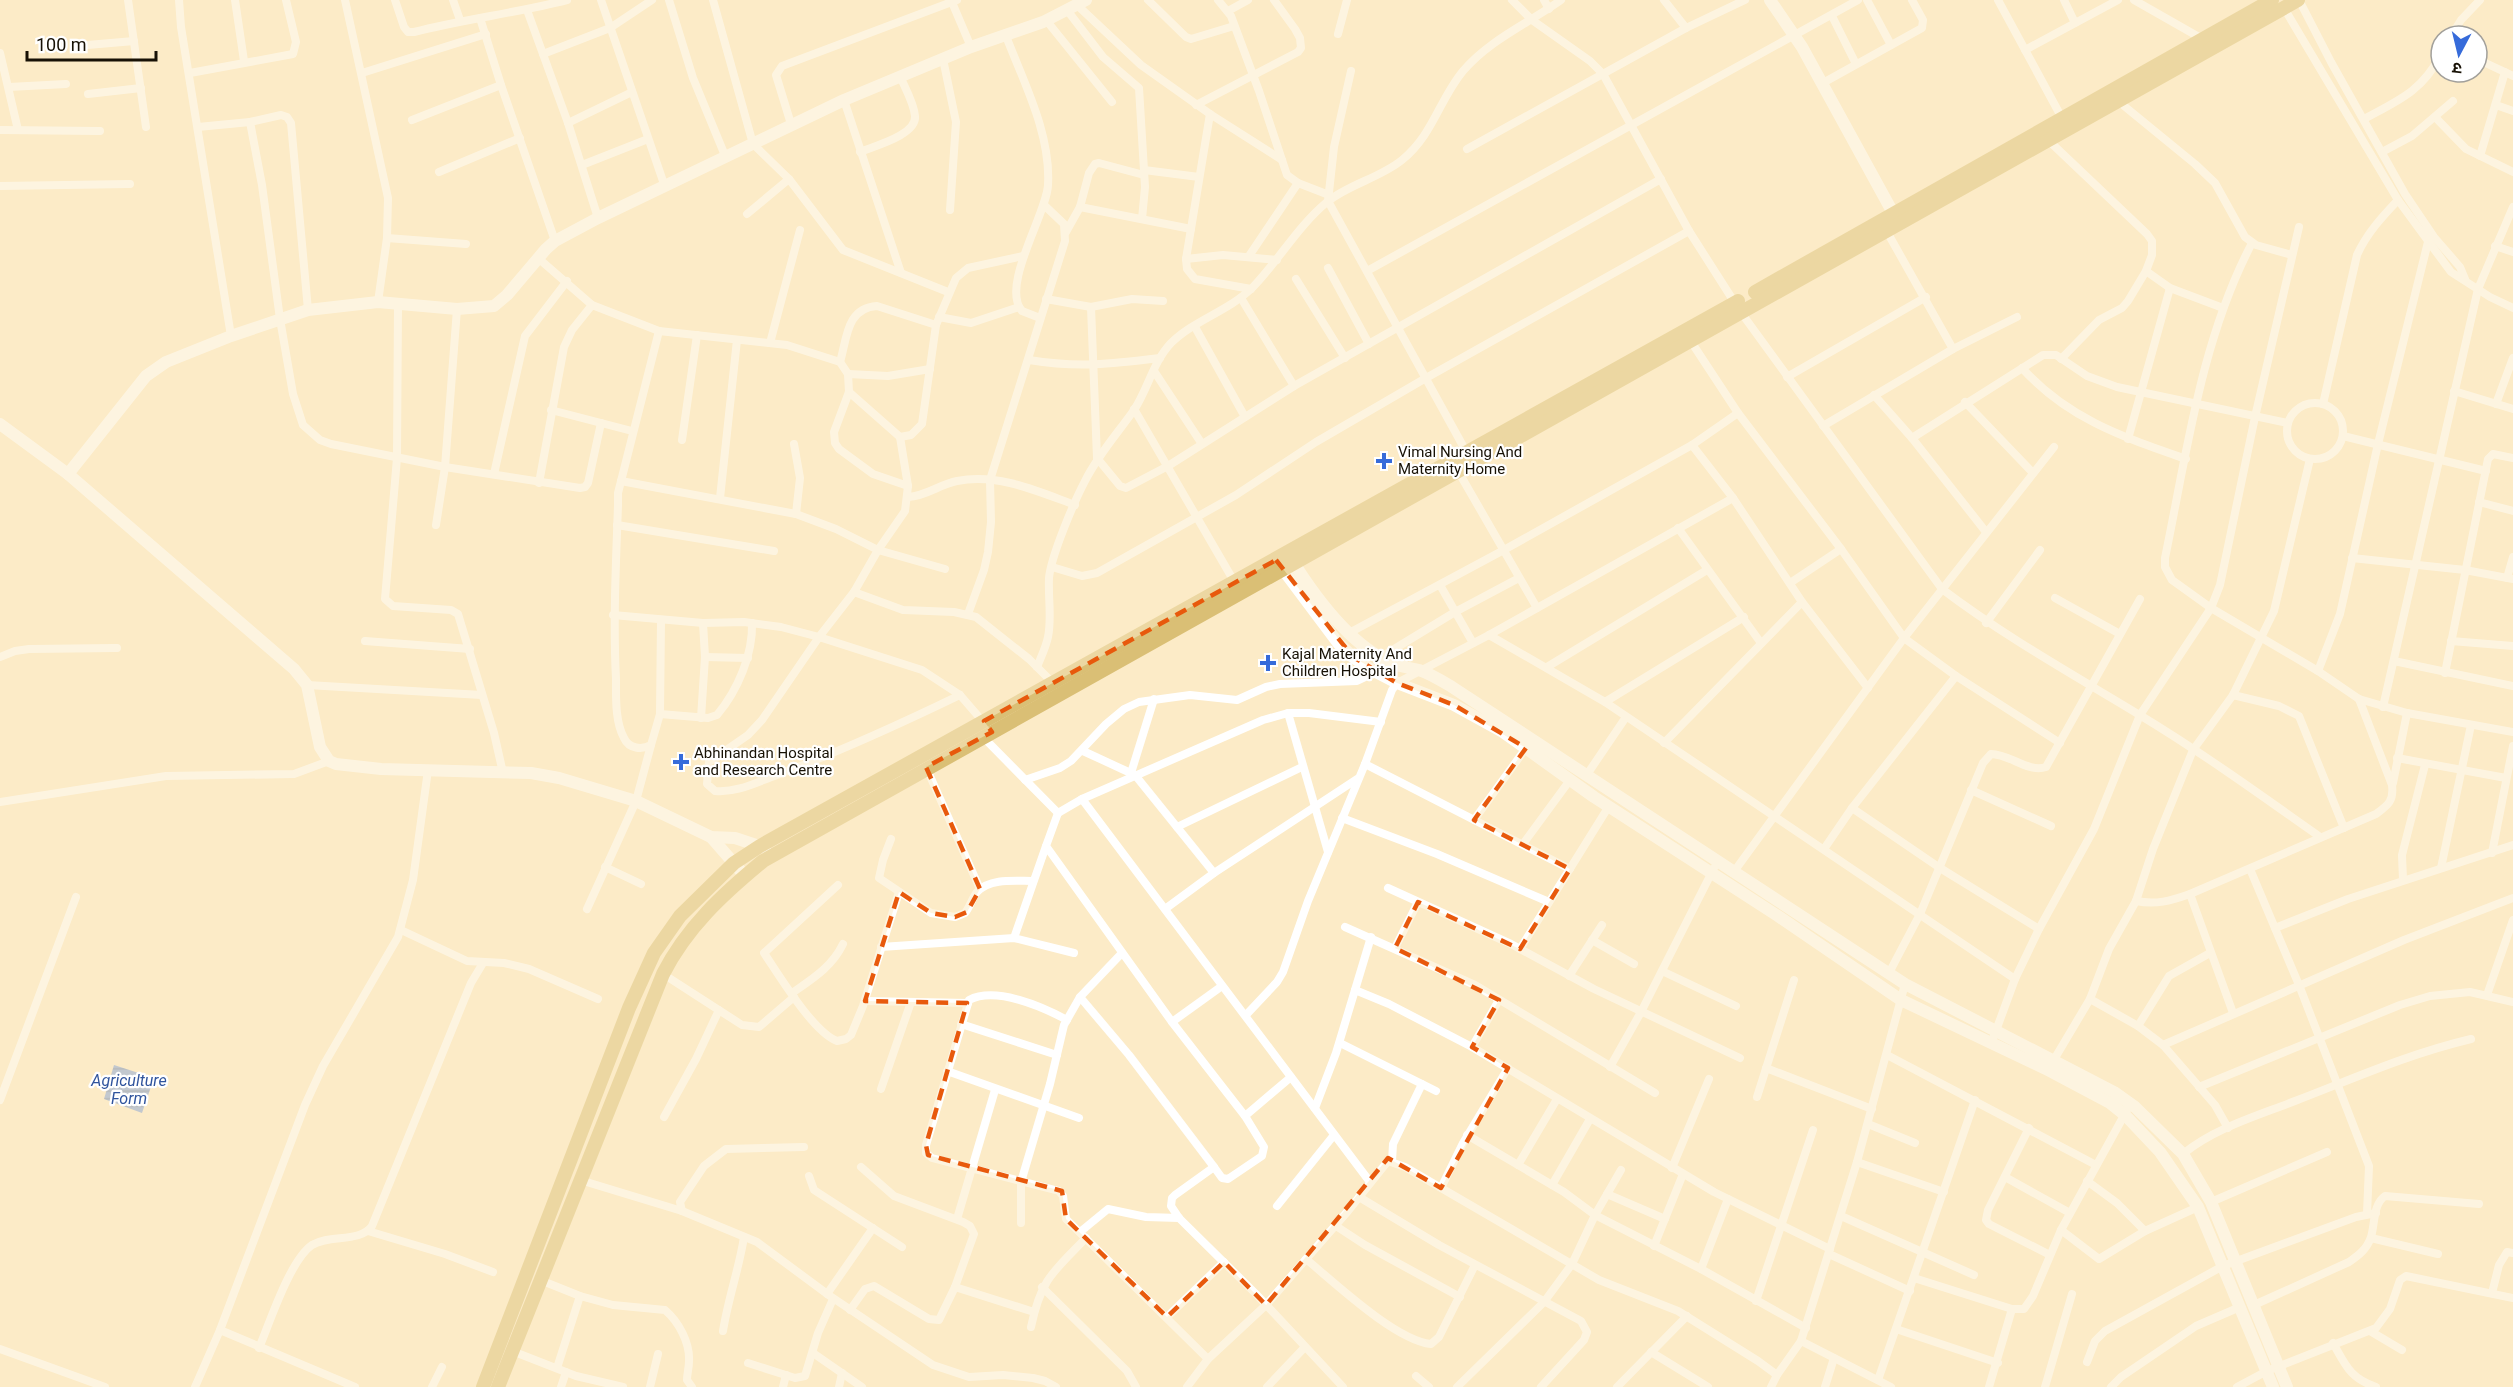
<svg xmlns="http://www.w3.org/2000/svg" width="2513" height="1387" font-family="Roboto,'Noto Sans Devanagari',sans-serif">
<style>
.water{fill:url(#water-rules)}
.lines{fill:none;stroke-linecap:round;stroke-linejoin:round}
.street{stroke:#fff;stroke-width:8}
.secondary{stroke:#fff;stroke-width:12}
.primary{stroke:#dabf75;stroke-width:14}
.marked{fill:none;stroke:#e8590c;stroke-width:4.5;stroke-dasharray:12 8;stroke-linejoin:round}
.poi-dot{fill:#366bda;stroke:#fff;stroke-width:2}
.labels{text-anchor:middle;stroke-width:4.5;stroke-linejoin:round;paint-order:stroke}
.poi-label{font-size:15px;fill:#171105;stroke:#fff;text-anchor:start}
.water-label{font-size:16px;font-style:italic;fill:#30549d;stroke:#fff}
</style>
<defs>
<pattern id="water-rules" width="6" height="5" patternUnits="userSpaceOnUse" patternTransform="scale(1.5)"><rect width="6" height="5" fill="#7d9dd9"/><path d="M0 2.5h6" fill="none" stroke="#657fae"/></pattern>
</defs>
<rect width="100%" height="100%" fill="#fcebc7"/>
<!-- water -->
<path class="water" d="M114,1065l40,13 -12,35 -38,-14z"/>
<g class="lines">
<!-- street -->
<g class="street">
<path d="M128,0l18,127"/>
<path d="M179,0l2,27 50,309"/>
<path d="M235,0l9,61"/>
<path d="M345,0l43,198 -1,40 -9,64"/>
<path d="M395,0l9,27 4,5h6c51,-13 102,-19 153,-32"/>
<path d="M453,0l7,20"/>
<path d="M601,0l64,187"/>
<path d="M669,0l24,78 33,80"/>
<path d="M713,0l40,144 36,35 54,71 105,42"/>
<path d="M951,0l20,47"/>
<path d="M1148,0l38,37 5,2 43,-13"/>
<path d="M1218,0l13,16 28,75 28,84 11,8 31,12"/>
<path d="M1512,0l20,20 58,41 13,13 86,157 51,80 202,278c62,47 130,85 196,125 63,38 123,81 182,123"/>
<path d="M1544,0l5,9"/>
<path d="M1664,0l22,28"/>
<path d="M1867,0l24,45"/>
<path d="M1998,0l65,120"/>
<path d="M2064,0l11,23"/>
<path d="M2134,0l72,41"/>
<path d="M2299,0l32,62 74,132 29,43 26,30 5,12"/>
<path d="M1077,5l64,60 69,49 72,46"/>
<path d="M2284,8l114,192 53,72 39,25 23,11"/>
<path d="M527,10l41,113 30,95"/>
<path d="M1067,10l36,47 36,31 6,99 -3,32"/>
<path d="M1228,11l20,-11"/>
<path d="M1832,16l24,48"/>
<path d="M480,18l21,67 54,156"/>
<path d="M1046,20l66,82"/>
<path d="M1338,34l9,-34"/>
<path d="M1006,36c18,47 45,98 42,149 -1,28 -48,101 -26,126l18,7"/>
<path d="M2451,36l10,-16 19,-20"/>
<path d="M76,46l58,-5"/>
<path d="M2025,50l93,-50"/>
<path d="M0,53l18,77"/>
<path d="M543,54l67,-26 42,-28"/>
<path d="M943,59l13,63 -6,88"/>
<path d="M2477,59l36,17"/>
<path d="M1351,71l-17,76 -6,54 140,254"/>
<path d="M190,73l103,-19 3,-12 -10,-42"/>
<path d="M362,73l124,-39"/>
<path d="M1821,84l101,-56 1,-8 -11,-20"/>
<path d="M9,87l57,-3"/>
<path d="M88,94l53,-6"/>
<path d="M844,100l57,173"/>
<path d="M2118,101l77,63 20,19 30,54 11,8 36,10"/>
<path d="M1196,105l102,-53 3,-4 -1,-10 -5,-9 -21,-29"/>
<path d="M2496,105l17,6"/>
<path d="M1210,114l-24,145 1,10 8,10 56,10"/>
<path d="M2435,117l31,32 47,23"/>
<path d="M2364,119c35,-19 57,-27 77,-64"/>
<path d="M412,120l89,-35"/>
<path d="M250,122l12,63 18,134 13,75 10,31 17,15 11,4 114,23 135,21 5,-1 3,-4 13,-60"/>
<path d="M568,123l64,-31"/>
<path d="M791,124l-15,-49 6,-9 175,-66"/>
<path d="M198,127l52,-5 31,-7 6,2 4,6 17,187"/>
<path d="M0,130l100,1"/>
<path d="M2048,140l99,94 5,7v14l-6,16 -18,30 -6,7 -23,12 -38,39"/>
<path d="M1467,149l219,-121 59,-28"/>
<path d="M860,152c14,-6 57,-17 55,-36 -1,-13 -10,-28 -15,-40"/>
<path d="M2382,152l30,-16 41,-35"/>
<path d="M2480,156l25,-84"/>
<path d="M582,165l66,-26"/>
<path d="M1144,170l55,7"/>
<path d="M439,172l81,-34"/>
<path d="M0,186l130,-2"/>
<path d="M1080,207l111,22"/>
<path d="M747,214l42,-35"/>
<path d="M1886,230l67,119"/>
<path d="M1066,232l14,-25 9,-34 6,-9 4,-1 45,12"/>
<path d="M387,238l79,6"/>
<path d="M2252,243c-51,97 -65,209 -87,315v9l7,13 39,28 107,63 41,28 48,14 106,19"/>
<path d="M2495,246l18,6"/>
<path d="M1249,256l49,-73"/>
<path d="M538,258l54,47 67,26 128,14 53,17 8,12 1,18 -15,40 1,11 4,6 34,25 35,12"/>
<path d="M1186,259l37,-4 54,5"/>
<path d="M1328,268l41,76"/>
<path d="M1367,271l491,-271"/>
<path d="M2146,271l24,17 53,20"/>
<path d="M1296,279l49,79"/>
<path d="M1241,298l53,88"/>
<path d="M1046,299l45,8 41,-8 31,2"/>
<path d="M398,303l-1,155 -12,141 8,7 58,4 7,4 36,119 9,40"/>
<path d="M1091,307l6,151 23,28 6,2 42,-22 126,-80 367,-207"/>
<path d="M939,317l32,6 48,-16"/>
<path d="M1195,327l50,90"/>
<path d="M659,331l-41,162v12c-2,58 -5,116 -2,174 0,18 -1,43 8,59 5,11 18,12 27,7l9,-31 1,-94"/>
<path d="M1690,340l48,73 103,136 63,89 52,38 104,67"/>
<path d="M770,343l30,-113"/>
<path d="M1029,360c49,8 82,4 131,-2"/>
<path d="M840,362c7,-23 6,-54 37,-56l59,19"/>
<path d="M2022,368c46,51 101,69 164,91"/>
<path d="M1154,371l48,73"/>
<path d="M848,374l40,2 42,-7"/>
<path d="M1787,377l139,-80"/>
<path d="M2454,391l59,18"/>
<path d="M849,392l51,45 8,49 -3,25 -27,39 -24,42 -35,45 -57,83 -14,15 -39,27 -2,22 8,7c22,2 42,-9 62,-16 62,-23 123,-51 183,-80"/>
<path d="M1874,395l38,43 74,94"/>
<path d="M1965,402l68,71"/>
<circle cx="2315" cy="431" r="28"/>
<path d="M2323,404l34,-149c10,-22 25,-38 41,-55"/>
<path d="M2496,404l17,-46"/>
<path d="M1134,409l101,174"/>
<path d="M551,410l81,21"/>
<path d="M1823,426l130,-77 64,-32"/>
<path d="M2343,436l143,35"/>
<path d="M900,437l11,-2 11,-11 14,-99 20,-47 12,-10 55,-12"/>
<path d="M1912,438l131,-83h13l31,21 30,11 171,36"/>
<path d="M2128,439l42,-151"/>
<path d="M682,440l15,-105"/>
<path d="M794,444l6,34 -4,36"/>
<path d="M1692,445l41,53 69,104 66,86"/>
<path d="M1458,471l79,137"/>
<path d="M494,474l31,-138 42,-55"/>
<path d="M621,481l175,33 40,15 42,21 67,19"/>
<path d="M539,483l25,-136 8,-17 20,-25"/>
<path d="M908,497c19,-1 32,-13 49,-16 41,-8 80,10 118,24"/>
<path d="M720,498l17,-158"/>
<path d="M2479,502l34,9"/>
<path d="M436,525l9,-58 12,-158"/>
<path d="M617,525l157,26"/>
<path d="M1678,528l83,115"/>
<path d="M2352,558l113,12 48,9"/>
<path d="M1052,567l30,9 15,-3 139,-78 80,-53 110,-64 263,-147"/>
<path d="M2507,578l6,-21"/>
<path d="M1790,583l51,-34"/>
<path d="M1440,585l33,58"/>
<path d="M854,592l49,18 51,2 22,5 53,42 26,26"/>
<path d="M2055,598l65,36"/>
<path d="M968,614l16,-44 4,-18 3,-30 -1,-42 75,-239 -1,-17 -20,-19"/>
<path d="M613,615l90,8 41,-1 37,5 38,10 103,33 38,25 32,37"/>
<path d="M1986,623l54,-73"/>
<path d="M1349,633l153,-82 190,-106 46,-32"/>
<path d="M1489,635l116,67 410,277"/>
<path d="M365,641l105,8"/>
<path d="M2451,641l62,5"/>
<path d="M0,657l15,-6 14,-2 88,-1"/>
<path d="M705,657l43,1"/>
<path d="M1381,657l74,-45 64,-34"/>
<path d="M2394,661l119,25"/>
<path d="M1037,667c4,-10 9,-20 11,-30 4,-19 0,-39 1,-59 2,-22 25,-76 36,-97 13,-26 32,-47 49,-71 14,-21 19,-48 37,-67 23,-23 58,-32 82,-56 26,-27 45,-61 74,-85 22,-18 53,-24 75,-42 31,-25 37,-60 61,-89 26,-31 66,-48 98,-71"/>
<path d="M1547,667l160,-97"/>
<path d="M2318,671l22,-57 38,-170 50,-202"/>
<path d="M2445,673l43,-214 5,-5 20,4"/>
<path d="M307,685l175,10"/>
<path d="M2233,695l46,11 20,10 45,112"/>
<path d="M1605,702l139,-85"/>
<path d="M2383,707l95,-418 35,-82"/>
<path d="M1288,713l40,139"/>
<path d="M660,714l48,4 9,-3c21,-25 36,-61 35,-92"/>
<path d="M701,718l4,-61 -2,-34"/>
<path d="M983,737l75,76 24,-14 288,383"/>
<path d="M1664,743l138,-141"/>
<path d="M1083,751l52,24 79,98"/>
<path d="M2397,758l109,20"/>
<path d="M1365,764l205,105"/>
<path d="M926,767l54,122"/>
<path d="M1131,773l23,-74"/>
<path d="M1586,776l40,-59"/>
<path d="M1025,780l35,-12 11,-7 35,-37 18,-15 15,-7 51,-7 47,5 29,-13 14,-3 77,-3 19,-9"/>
<path d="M2393,783l14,-70"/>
<path d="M1971,790l80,36"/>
<path d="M1082,799l181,-79 25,-7h21l72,9"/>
<path d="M0,802l166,-26 128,-2 35,-13"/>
<path d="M1852,808l88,60 99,61"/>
<path d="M1058,813l-12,33 126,176 73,94 19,31 -2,9 -34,23 -6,-1 -8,-11 -39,28 -3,3 -1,8 8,12 77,76 87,93"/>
<path d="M1342,818l95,36 112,48"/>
<path d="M1474,820l52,-72"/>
<path d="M1177,827l125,-60"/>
<path d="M891,839l-8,21 -4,18 52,35 24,4 10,-4c5,-6 7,-15 12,-21 13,-14 38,-11 55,-11"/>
<path d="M1523,844l47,-64"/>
<path d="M1824,849l28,-41 104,-132"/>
<path d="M2492,853l21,-107"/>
<path d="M605,867l36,17"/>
<path d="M2441,868l30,-143"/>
<path d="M2250,869l49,116 70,181 -2,48"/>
<path d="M1733,873l171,-235 150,-191"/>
<path d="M2403,880l-1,-25 23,-90"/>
<path d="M838,885l-74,68c15,22 49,79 73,88l9,-2 5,-4 12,-29 36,-114"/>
<path d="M1388,888l123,56 83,45 146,69"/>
<path d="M2190,894l43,119"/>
<path d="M2136,901c20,4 34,0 54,-7l186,-80c12,-9 18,-13 16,-29l-33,-86"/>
<path d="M587,909l49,-108 15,-56"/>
<path d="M1165,909l49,-36 143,-94"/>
<path d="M1345,927l130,58 180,108"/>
<path d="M2275,928l73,-29 165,-54"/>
<path d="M401,930l66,31 37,2 25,6 69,30"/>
<path d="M1014,938l32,-92"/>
<path d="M1592,940l42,24"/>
<path d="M881,947l133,-9 60,15"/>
<path d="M1395,948l23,-46"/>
<path d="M1520,949l89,-143"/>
<path d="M1662,971l74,35"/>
<path d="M1889,973l31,-59 63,-151 8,-9c19,0 37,19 55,13l94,-168"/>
<path d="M663,974l79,51 17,2 35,-30"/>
<path d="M1569,976l33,-51"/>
<path d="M1355,990l16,-53"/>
<path d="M792,993c20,-14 40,-26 51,-49"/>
<path d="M2487,995l26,-75"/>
<path d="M1080,997l49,58 85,112"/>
<path d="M2090,999l48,27 25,19 52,60 13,23"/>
<path d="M865,1001l103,2"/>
<path d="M1246,1015l31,-33 6,-10 25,-71 57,-137 27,-74 5,-7 92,-48 244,-137"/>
<path d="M1067,1020c-24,-13 -71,-34 -98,-20l-43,145v8l6,5 127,33 4,5 3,23 142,140"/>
<path d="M1172,1022l50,-36"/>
<path d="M961,1024l96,31"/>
<path d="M2138,1026l31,-50 41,-23"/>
<path d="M1994,1036l21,-57 24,-50 55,-100 46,-114 71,-107 9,-23 35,-168 44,-190"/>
<path d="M1340,1043l96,48"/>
<path d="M2163,1045l241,-105 109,-42"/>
<path d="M1472,1047l27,-47"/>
<path d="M1887,1055l209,110"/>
<path d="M2052,1063l38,-64 19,-50 27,-48 17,-52 40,-99 40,-55 41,-84 36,-152"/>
<path d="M1610,1067l31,-55 73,-144"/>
<path d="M1766,1068l106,41"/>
<path d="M947,1071l132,47"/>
<path d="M2199,1087l201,-82 30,-9 40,-4 43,10"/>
<path d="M881,1089l30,-87"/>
<path d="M1757,1097l37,-117"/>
<path d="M0,1100l76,-203"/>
<path d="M1315,1108l21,-55 19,-63 34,14 83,43 242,145 116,57"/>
<path d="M1245,1116l46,-39"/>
<path d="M664,1117l32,-58 23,-49"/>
<path d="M1868,1124l47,19"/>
<path d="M2029,1128l-41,82 -2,10 3,4 61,31"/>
<path d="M1467,1135l97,57 31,23 106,54 105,59"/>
<path d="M2183,1154c32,-26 74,-38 112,-53 60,-23 113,-47 176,-62"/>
<path d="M1392,1161l1,-17 29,-60"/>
<path d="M1857,1162l87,30"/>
<path d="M1518,1165l39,-66"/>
<path d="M1672,1168l37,-89"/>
<path d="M809,1176l5,14 88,57"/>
<path d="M2005,1177l65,36"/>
<path d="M580,1180l102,31 75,31 73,54 103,69 36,12 34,-2 30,3 12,3 11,6"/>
<path d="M2087,1181l30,22 28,28"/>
<path d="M1552,1185l38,-66"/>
<path d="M1441,1188l22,-45 45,-75"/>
<path d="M1607,1194l58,25"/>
<path d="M1359,1197l80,48 142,76 6,11 -3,8 -43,47"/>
<path d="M2211,1202l116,-50"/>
<path d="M1277,1206l57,-71"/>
<path d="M682,1211l-2,-9 24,-36 22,-17 78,-2"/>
<path d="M1841,1216l133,59"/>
<path d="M957,1219l38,-129"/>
<path d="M1021,1223v-41l29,-98 14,-59 16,-28 42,-44"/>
<path d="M1336,1226l29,19 95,52"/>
<path d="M2061,1230l38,29 46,-28 53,-24"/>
<path d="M368,1231l77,23 48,18"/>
<path d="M1080,1232l28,-23 38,8 33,1"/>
<path d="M2371,1238l67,16"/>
<path d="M1654,1246l29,-72"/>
<path d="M1829,1254l81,37"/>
<path d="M1306,1259c29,24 89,81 125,85l8,-7 36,-72"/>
<path d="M1701,1269l27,-70"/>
<path d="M1914,1278l98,31"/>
<path d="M540,1280l40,16 33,9 52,5c14,12 25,33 24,51 0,7 -2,13 -2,19l5,7"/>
<path d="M955,1287l79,25"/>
<path d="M1042,1287l85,84 9,16"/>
<path d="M2492,1293l7,-28 8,-13 6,1"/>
<path d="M827,1294l46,-66"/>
<path d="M1756,1301l57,-171"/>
<path d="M2254,1305l95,-43c10,-7 18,-13 22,-25 4,-13 2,-33 14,-41l94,8"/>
<path d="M850,1310l15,-21 9,-3 55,33 10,1 16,-33 19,-53 -4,-8 -7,-4 -69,-26 -33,-29"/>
<path d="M1167,1317l57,-55"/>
<path d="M1031,1327c10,-48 22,-55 55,-89"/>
<path d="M1896,1329l102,34"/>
<path d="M220,1330l135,57"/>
<path d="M723,1331c5,-32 16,-62 21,-94"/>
<path d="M2370,1331l32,19"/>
<path d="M2333,1343c13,23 17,35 43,44"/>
<path d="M259,1348c11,-26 31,-88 53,-103 18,-11 48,-2 60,-19l99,-243 12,-20"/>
<path d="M0,1349l105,38"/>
<path d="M512,1351l64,25 47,11"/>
<path d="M1651,1352l57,35"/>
<path d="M813,1353l49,34"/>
<path d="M2087,1362l8,-21 10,-10 118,-65 133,-49 20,-4"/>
<path d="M748,1363l47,15 10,-2 13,-43 15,-34"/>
<path d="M557,1368l23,-72"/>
<path d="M1416,1376l13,11"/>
<path d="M1878,1380l97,-280"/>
<path d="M195,1387l25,-57 85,-225 18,-39 75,-129 15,-57 15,-110"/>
<path d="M432,1387l10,-20"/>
<path d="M561,1387l5,-15"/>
<path d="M650,1387l8,-33"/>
<path d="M783,1387l3,-12"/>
<path d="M839,1387l3,-14"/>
<path d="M1187,1387l21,-28 58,-54 82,-94 40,-50 17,6 194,113 79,31 80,50 19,14 24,-34"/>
<path d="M1267,1387l37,-39"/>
<path d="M1457,1387l87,-85 28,-38 23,-49 26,-45"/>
<path d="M1617,1387l70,-71"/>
<path d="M1771,1387l6,-12"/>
<path d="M1825,1387l9,-29"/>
<path d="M1891,1387l-90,-46 56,-179 48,-178"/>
<path d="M1989,1387l23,-78h12l9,-13 28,-66 66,-120"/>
<path d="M2045,1387l27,-93"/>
<path d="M2111,1387l10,-10 75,-51 44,-19"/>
<path d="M2237,1387l30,-16 109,-43 14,-19 10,-29 6,-4 107,22"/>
</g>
<!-- secondary -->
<g class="secondary">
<path d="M1770,0l32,47 96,175"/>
<path d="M0,424l68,50 226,195 13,16 13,62 9,14 7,3 45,5 150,4 28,5 77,23 75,36 24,1 30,10"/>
<path d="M68,474l78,-98 20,-14 65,-26 77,-26 70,-8 79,7 37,-3 13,-11 39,-46 9,-8 43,-23 246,-118 127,-53 72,-25 43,-22"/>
<path d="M1290,557c23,37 60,89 102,106 9,4 18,5 27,7 12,4 23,11 33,17l453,297 209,108 21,15 48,47 28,48 76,185"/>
<path d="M1278,563l60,80 15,14 17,12 27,14 57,22 49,27 91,65 184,119 123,84 145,69 64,34 15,12 35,37 38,55 75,180"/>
<path d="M711,837l34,39"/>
</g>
<!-- primary -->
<g class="primary">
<path d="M1755,292l517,-292"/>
<path d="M483,1387l146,-379 25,-55 26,-37 54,-53 26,-17 978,-545"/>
<path d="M498,1387l165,-413c24,-47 60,-80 100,-113l1535,-861"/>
</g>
</g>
<!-- marked area -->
<path d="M0 0H2513V1387H0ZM1276,560l77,97 44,26 57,22 72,43 -52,72 96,49 -50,80 -102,-47 -23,46 104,52 -27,47 36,21 -67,120 -53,-30 -122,147 -42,-43 -57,55 -101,-98 -4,-28 -134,-36 -2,-10 41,-142 -102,-2 34,-109 32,21 24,4 12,-5 13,-23 -54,-122 66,-35 -8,-11z" fill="#fcebc7" fill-opacity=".55" fill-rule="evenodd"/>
<path class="marked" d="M1276,560l77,97 44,26 57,22 72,43 -52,72 96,49 -50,80 -102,-47 -23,46 104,52 -27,47 36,21 -67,120 -53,-30 -122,147 -42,-43 -57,55 -101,-98 -4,-28 -134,-36 -2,-10 41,-142 -102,-2 34,-109 32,21 24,4 12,-5 13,-23 -54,-122 66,-35 -8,-11z"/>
<!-- markers -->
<g class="poi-dot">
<path d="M1381 452h6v6h6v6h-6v6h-6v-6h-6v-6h6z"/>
<path d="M1265 654h6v6h6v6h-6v6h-6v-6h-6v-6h6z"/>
<path d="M678 753h6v6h6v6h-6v6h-6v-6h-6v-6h6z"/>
</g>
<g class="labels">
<!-- poi labels -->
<g class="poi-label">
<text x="1398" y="457">Vimal Nursing And<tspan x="1398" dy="17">Maternity Home</tspan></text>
<text x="1282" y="659">Kajal Maternity And<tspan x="1282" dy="17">Children Hospital</tspan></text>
<text x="694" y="758">Abhinandan Hospital<tspan x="694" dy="17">and Research Centre</tspan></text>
</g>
<!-- water labels -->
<g class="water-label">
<text x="129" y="1086">Agriculture<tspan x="129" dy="18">Form</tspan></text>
</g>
</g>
<!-- north arrow -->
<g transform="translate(2459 54) rotate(187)"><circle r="28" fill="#ffffff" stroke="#a2a09b" stroke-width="1.5"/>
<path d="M0-4.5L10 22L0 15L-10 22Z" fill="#366bda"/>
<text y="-9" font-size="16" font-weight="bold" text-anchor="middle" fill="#171105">उ</text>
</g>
<!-- scale -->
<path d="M27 51v9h129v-9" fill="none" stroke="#171105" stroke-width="3"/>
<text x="36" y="51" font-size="18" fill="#171105" stroke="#ffffff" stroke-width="4.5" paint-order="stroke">100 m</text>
</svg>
